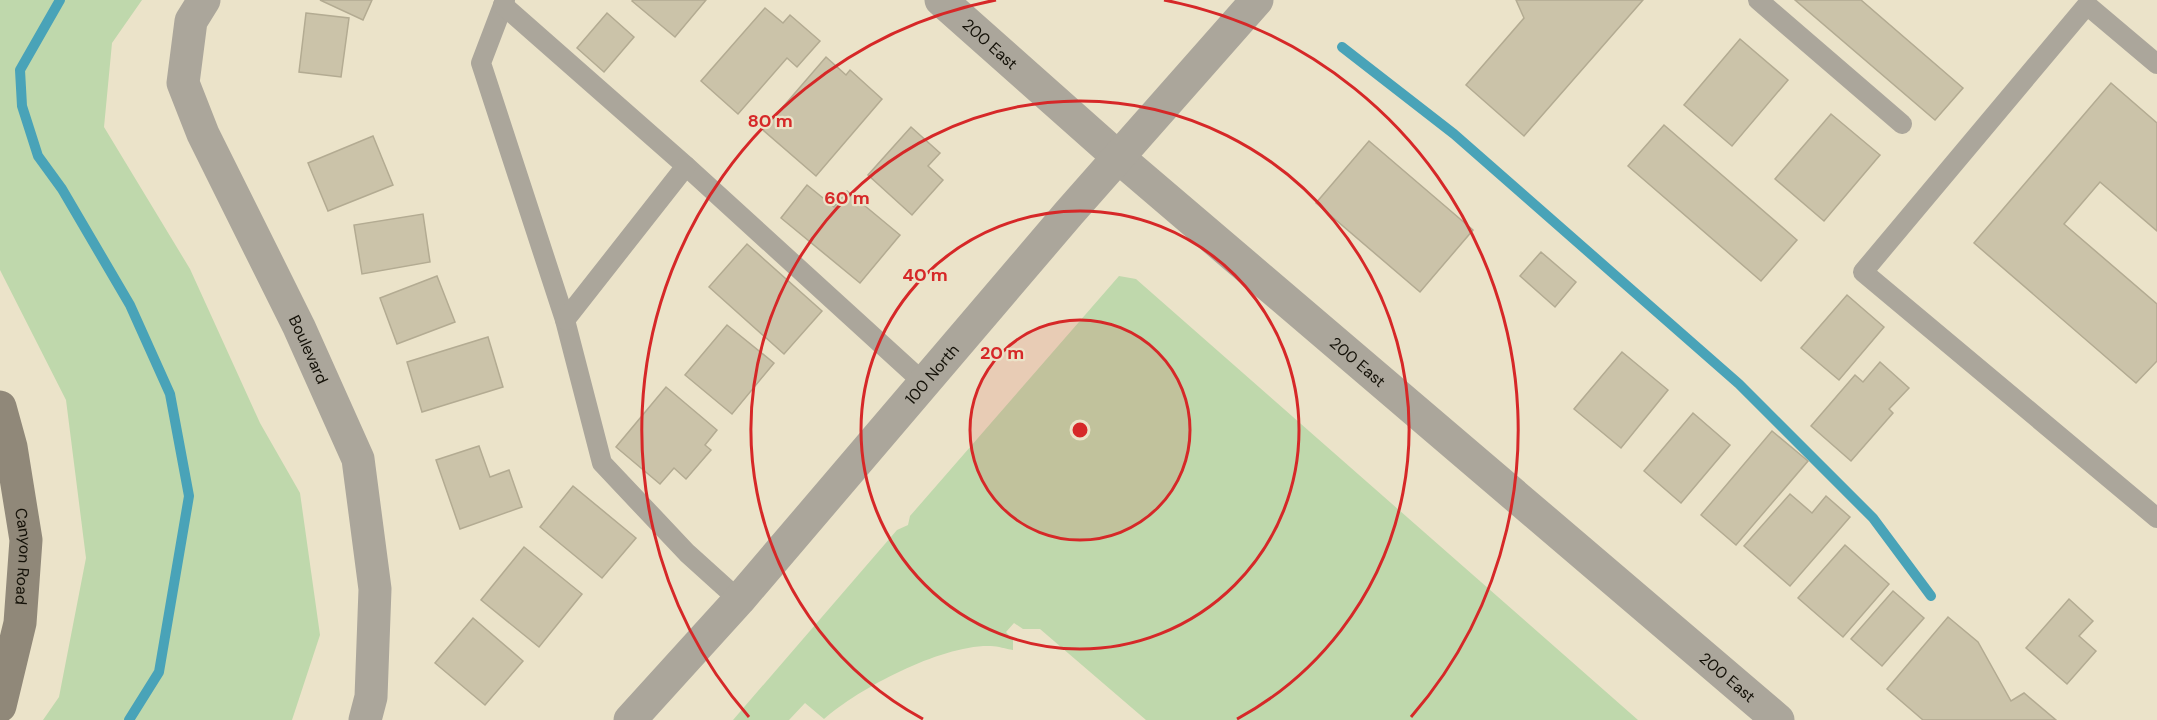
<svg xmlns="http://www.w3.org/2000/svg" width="2157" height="720" font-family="'DM Sans',sans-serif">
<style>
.green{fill:#bfd8ac}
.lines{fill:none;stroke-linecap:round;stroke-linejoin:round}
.stream{stroke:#49a3b8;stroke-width:10}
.building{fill:#cbc3a9;stroke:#b3ab92;stroke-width:1.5}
.service{stroke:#aba69b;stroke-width:20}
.minor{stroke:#aba69b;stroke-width:33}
.tertiary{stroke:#aba69b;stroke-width:33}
.secondary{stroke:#908879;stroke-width:33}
.ring{fill:none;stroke:#d62828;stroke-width:3}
.labels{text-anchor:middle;stroke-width:4.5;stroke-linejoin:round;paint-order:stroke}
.street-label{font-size:16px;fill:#141108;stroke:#ebe3c9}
.centre{fill:#d62828;stroke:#ebe3c9;stroke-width:3}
.ring-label{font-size:18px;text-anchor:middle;font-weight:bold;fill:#d62828;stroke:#ebe3c9;stroke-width:4.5;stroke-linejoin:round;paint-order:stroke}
</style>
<rect width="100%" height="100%" fill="#ebe3c9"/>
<!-- green -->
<g class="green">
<path d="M0,0h142l-30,43 -8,84 86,142 70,154 40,70 20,142 -28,85h-249l16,-23 27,-139 -20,-158 -66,-130z"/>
<path d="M1119,276l17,3 502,441h-492l-106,-91h-17l-9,-6 -8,9 7,8v10c-7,-1 -15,-4 -22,-4 -48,-2 -132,42 -167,73l-19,-16 -16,17h-56l164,-190 11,-5 2,-9z"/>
</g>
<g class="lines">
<!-- stream -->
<g class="stream">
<path d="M60,0l-40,70 2,36 16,50 24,33 68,116 40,89 19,102 -30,176 -30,48"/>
<path d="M1342,47l112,87 285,250 134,134 58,78"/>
</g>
</g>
<!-- building -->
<g class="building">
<path d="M320,0h52l-9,20z"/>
<path d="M633,0h73l-31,37 -43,-36z"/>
<path d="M1516,0h127l-119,136 -58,-51 58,-67z"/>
<path d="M1795,0h66l102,88 -28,32z"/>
<path d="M765,8l18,15 7,-8 30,26 -23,26 -10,-9 -49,56 -37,-33z"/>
<path d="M306,13l43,5 -8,59 -42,-5z"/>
<path d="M607,13l27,24 -30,35 -27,-24z"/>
<path d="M1740,39l48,41 -56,66 -48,-41z"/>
<path d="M826,57l20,18 4,-5 32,29 -66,77 -53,-46z"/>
<path d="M2111,83l46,40v108l-57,-49 -36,42 93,80v57l-21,22 -162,-140z"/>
<path d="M1831,114l49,41 -56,66 -49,-42z"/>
<path d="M1664,125l133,115 -36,41 -133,-115z"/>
<path d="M911,127l29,26 -12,13 15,14 -31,35 -44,-40z"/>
<path d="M373,136l20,49 -65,26 -20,-48z"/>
<path d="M1369,141l104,89 -53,62 -104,-89z"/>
<path d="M807,185l27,22 13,-16 53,44 -40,48 -79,-65z"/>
<path d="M423,214l7,48 -68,12 -8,-49z"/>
<path d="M747,244l75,67 -38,43 -75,-67z"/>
<path d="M1541,252l35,30 -21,25 -35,-31z"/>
<path d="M437,276l18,46 -58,22 -17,-46z"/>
<path d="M1847,295l37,32 -45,53 -38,-32z"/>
<path d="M727,325l47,38 -42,51 -47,-39z"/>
<path d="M488,337l15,50 -81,25 -15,-50z"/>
<path d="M1622,352l46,38 -47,58 -47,-39z"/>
<path d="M1880,362l29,26 -20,21 4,4 -42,48 -40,-35 44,-51 8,7z"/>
<path d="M666,387l51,43 -12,15 6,5 -25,29 -12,-11 -14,16 -44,-37z"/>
<path d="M1693,413l37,32 -49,58 -37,-32z"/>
<path d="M1772,431l36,30 -72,84 -35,-30z"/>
<path d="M479,446l11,31 19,-7 13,37 -62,22 -24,-69z"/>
<path d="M573,486l63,52 -34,40 -62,-51z"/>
<path d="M1790,494l22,19 14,-17 24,21 -60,69 -46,-40z"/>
<path d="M1845,545l44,39 -46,53 -45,-39z"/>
<path d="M524,547l58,47 -43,53 -58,-47z"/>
<path d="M1893,591l31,27 -42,48 -31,-27z"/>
<path d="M2069,599l24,22 -14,15 17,15 -29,33 -41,-36z"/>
<path d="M1948,617l30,25 33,59 13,-8 32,27h-133l-36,-31z"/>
<path d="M473,618l50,43 -38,44 -50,-42z"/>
</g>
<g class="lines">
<!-- service -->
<g class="service">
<path d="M505,0l-24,63 84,257 37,143 85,90 52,47"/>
<path d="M1758,0l144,124"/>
<path d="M503,5l183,161 238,217"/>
<path d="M2157,64l-70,-59 -224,267 294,246"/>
<path d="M565,320l121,-154"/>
</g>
<!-- minor -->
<path class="minor" id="s1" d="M204,0l-13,21 -8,62 20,51 96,193 59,132 17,130 -4,108 -6,23"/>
<!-- tertiary -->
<g class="tertiary">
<path id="s2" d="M941,0l177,157 660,563"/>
<path id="s3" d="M630,720l109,-120 330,-387 188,-213"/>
</g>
<!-- secondary -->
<path class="secondary" id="s4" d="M0,407l11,40 15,93 -6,83 -20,83"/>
</g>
<!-- distance rings -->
<circle cx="1080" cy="430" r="110" fill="#d62828" fill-opacity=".12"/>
<g class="ring">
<circle cx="1080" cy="430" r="110"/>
<circle cx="1080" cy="430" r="219"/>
<path d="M923 719A329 329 0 1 1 1237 719"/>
<path d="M749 717A438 438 0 0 1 996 0M1164 0A438 438 0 0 1 1411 717"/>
</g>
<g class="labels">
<!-- street labels -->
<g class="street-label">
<text dy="6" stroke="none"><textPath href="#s2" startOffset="66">200 East</textPath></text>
<text dy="6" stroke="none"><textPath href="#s1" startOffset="382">Boulevard</textPath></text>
<text dy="6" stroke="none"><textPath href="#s2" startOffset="552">200 East</textPath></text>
<text dy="6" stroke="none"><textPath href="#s3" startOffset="459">100 North</textPath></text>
<text dy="6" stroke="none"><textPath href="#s4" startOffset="152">Canyon Road</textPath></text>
<text dy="6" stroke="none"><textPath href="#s2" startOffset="1038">200 East</textPath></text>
</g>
</g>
<circle cx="1080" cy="430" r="9" class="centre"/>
<g class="ring-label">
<text x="770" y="127">80 m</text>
<text x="847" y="204">60 m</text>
<text x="925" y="281">40 m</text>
<text x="1002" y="359">20 m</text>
</g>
</svg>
